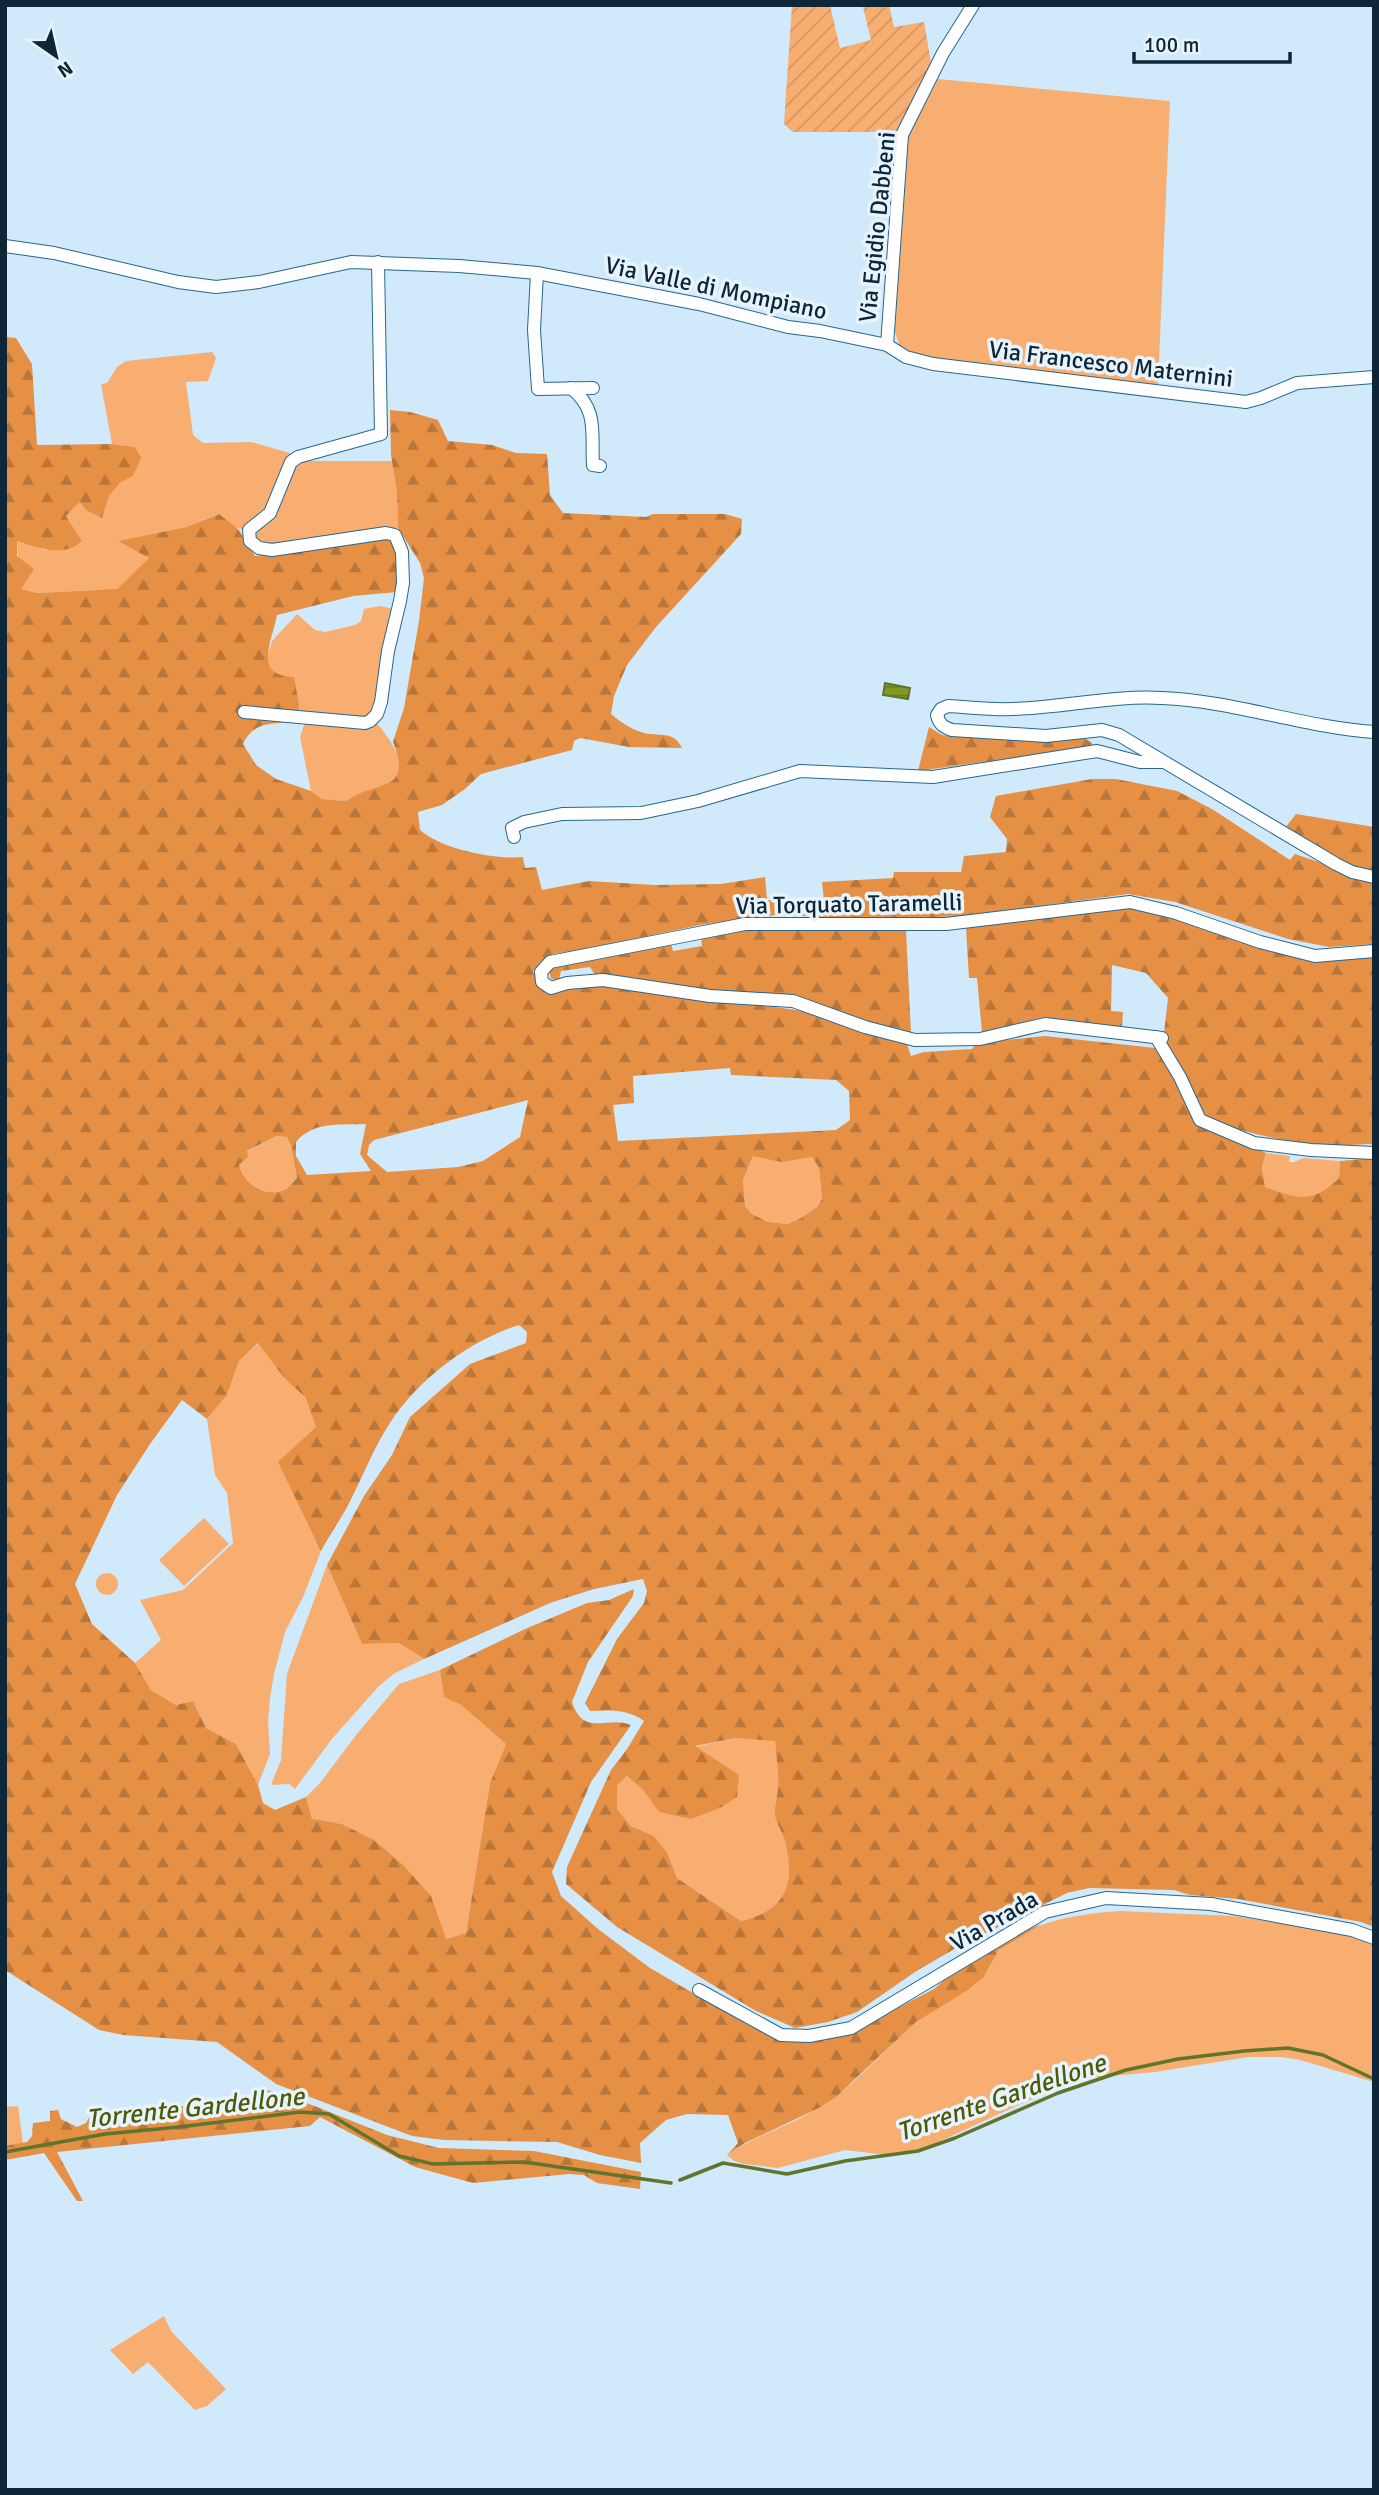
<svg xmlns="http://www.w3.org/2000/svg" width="1379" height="2495" font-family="Signika,sans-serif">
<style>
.grass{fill:#f8ae71}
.forest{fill:url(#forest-firs);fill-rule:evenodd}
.garden{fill:url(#garden-furrows)}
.water{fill:url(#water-rules);stroke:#60752b;stroke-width:2}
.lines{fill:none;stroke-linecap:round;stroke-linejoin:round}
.stream{stroke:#60752b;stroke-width:3.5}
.minor-casing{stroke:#27678f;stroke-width:14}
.minor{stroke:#fff;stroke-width:12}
.labels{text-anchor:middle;stroke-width:7;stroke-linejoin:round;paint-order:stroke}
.street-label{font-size:24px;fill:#0d2738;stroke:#e8f4fd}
.water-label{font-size:26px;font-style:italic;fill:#4d5a08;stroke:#e8f4fd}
</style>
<defs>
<pattern id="forest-firs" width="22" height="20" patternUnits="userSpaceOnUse" patternTransform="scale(1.75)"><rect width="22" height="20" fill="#e59045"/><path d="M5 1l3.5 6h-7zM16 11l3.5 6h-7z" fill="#b8763b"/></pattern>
<pattern id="garden-furrows" width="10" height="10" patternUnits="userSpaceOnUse" patternTransform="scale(1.75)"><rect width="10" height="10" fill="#f8ae71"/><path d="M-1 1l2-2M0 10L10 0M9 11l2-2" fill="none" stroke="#d39663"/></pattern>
<pattern id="water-rules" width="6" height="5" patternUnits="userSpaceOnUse" patternTransform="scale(1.75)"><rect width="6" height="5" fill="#839725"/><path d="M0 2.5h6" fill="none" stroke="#6a7b21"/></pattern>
</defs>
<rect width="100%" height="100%" fill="#d0e9fb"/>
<!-- grass -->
<g class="grass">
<path d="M938,79l232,22 -12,284 -223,-26 -27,-5 -8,-7 -5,-15v-27l11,-164z"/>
<path d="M212,352l4,6 -8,23 -22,1 7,53 10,8 48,-1 42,12c-8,19 -27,76 -52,75 -7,0 -16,-10 -23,-15l-32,13 -67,14 31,17 -33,31 -80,4 -17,-4 -3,-48 28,9 37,-9 -16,-25 15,-15 21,16 7,-21 12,-14 14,-35 -23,-3 -11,-60 6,-1 10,-16 9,-6z"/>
<path d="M299,461h93l5,32 1,35 -104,15 -32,1 -7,-4 -3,-6z"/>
<path d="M380,606l14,3 -21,104 -8,6 -67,-4 -17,-38 -11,-8 -4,-10 6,-18 25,-27 18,16 10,2 30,-7 6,-4 3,-12z"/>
<path d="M375,721c15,18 44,54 6,66 -15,6 -21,4 -35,14l-24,-2 -11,-8 -11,-54 5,-15z"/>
<path d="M276,1136l11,1 4,9 6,32c-4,4 -8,10 -13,12 -19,8 -40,-6 -45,-25l9,-8 -2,-5z"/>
<path d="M1266,1153l24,3 -1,6h5l10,-4 36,3 -1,17c-27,28 -41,20 -74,9l-3,-20z"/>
<path d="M753,1156l59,1 7,11 3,31 -5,8 -16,11 -13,6 -20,-2 -16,-8 -7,-8 -2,-26z"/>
<path d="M259,1343l26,36 20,18 11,30 -9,91 14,33 -18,46 -18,35 -11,42 -4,24 -2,24 2,32 -12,31 -22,-41 -30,-16 -13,-27 -17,4 -25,-15 -16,-27 26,-23 -21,-40 43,-10 50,-47 -6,-50 -12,-18 -8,-56 20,-24 12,-34z"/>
<path d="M204,1518l25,26 -45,42 -25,-26z"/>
<path d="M327,1565l35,79 37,-1 25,16 -29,14 -16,13 -48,54 -36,49 -6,-5 -18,1 10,-25 6,-86z"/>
<circle cx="107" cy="1584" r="11"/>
<path d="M440,1670l4,27 17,8 45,39 -16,39 -24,150 -20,6 -72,-99 -32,-16 -30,-4 -6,-23 14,-14 37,-49 42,-50z"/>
<path d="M736,1738l39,2c1,16 4,33 3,49 -1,8 -4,18 -3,26 2,9 7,17 10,26 12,44 1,69 -44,80l-64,-43 -10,-26 -13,-16 -23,-10 -14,-17v-23l10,-10 15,13 17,23 35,-65z"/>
<path d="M1120,1911l113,5 122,19 19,7v140l-74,-22 -19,-3h-33l-93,15 -80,7 -156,72 -32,4 -42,-5 -67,18 -34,-4 -10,-3 -7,-6c34,-23 76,-33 108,-58 29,-22 52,-49 79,-73 18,-16 43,-25 62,-40 14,-11 16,-27 25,-35 32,-29 78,-35 119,-38z"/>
<path d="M18,2106l5,38 -18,2v-39z"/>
<path d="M164,2316l7,15 55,58 -19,17 -12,4 -47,-48 -15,12 -23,-24z"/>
</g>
<!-- forest -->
<g class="forest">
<path d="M5,337l11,1 16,26 5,81 75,-1 23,3 6,11 -8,18 -12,6 -12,14 -7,22 -16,-8 -6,-8 -14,14 16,25c-18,17 -44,7 -65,0v15l17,13 -13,20 16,4 80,-4 32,-31 -31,-17 68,-14 33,-13 19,15 17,27 61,-7 71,-13c13,17 12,35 10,56l-44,4 -76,19c-5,27 -25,61 17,62l5,28 -2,16c-23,4 -42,-2 -54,23l13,21 20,14 35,12 11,8 24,2c28,-21 68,-7 47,-59l11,-34 15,-87 5,-43 -4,-15 -22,-35 -1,-35 -6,-38 -1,-45 20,2 28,8 10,21 44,4 24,8 31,1 3,41 13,18 83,4 7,-3h72l17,5 -1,15 -85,93 -29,38 -13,31 -3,18c10,8 18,14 30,18 17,6 32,-3 41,16l-53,-1 -49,-9 -6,3 -2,9 -91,24 -16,15 -23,16 -24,7 2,18c21,19 75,30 103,27l2,11 11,-1 6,23 47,-9 65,4 67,-1 44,-7 2,23h57l-2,-18 71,-4 1,-6h67l3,-16 42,-4 1,-13 -17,-22 6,-21 96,-17h24l61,12 35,18 78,51 5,-6 79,27v63l-45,3 -41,-8 -113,-37 -47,-8 -165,22 -81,3 -106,-4 -76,10 -129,27c-21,1 -26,2 -38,20l6,12h72l192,27 104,33 4,12 13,-4 48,-3 5,-6 68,-7 110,12 22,31 19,38 70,36 -4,14 3,20c33,11 47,18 74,-9l1,-17 34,-3v769l-13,-5 -123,-23 -48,-4 -16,-5 -85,-2 -22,5 -111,55 -41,24 -58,40 -29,10 -33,6 -39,-17 -139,-84 -51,-43 1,-17 44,-97 16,-21 17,-28c-16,-12 -34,-11 -54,-10l-5,-8 32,-64 27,-36 3,-12 -4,-12 -49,10 -44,14 -126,56 -25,-16 -37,1 -35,-79 37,-69 28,-41 18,-38 60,-53 56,-21 1,-11 -8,-7c-53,17 -106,58 -134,106 -15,25 -25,52 -39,78 -8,14 -17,27 -25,42l-43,-89 38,-35 -11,-30 -20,-18 -27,-36 -19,18 -12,34 -20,24 -25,-19 -32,44 -33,51 -42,89 17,40 43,39 16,27 25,15 17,-4 13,27 30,16 22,41 5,18 12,7 31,-13 6,22 30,5 32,16 30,26 27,30 15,43 20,-6 24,-150 16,-39 -45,-39 -17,-8 -4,-27 85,-41 62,-26 22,-3 25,-11 -1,7 -45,66 -16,40c12,36 35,13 59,23l-40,57 -39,90 9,24 37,33 52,39 98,57 39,17 72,-14 75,-39 15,-13 70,-43 23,-9 -43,26 -16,28 -15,12 -52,32 -80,75 -17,11 -74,35 -18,12 11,-12 -10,-28 -41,-1 -21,6 -26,23 1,20 -41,-8 -43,-13 -113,-2 -32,-4 -136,-52 -59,-42 -94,-7 -24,-5 -94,-60zM730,1068l1,7 105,5 13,11 1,29 -14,10 -218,11 -5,-36 21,-2 -1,-27zM528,1100l-8,37 -37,24 -25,6 -71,5 -20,-17 2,-10 5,-5zM366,1124l-6,30 11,17 -64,4 -11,-19v-14c17,-21 45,-17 70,-18zM276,1136l11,1 4,9 6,32c-4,4 -8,10 -13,12 -19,8 -40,-6 -45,-25l9,-8 -1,-6zM753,1156l28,6 31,-5 7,11 3,31 -5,8 -16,11 -13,6 -20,-2 -16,-8 -7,-8 -2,-26zM736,1738l39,3c1,15 4,32 3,48 -1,8 -4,18 -3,27 2,8 7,16 10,25 11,44 1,69 -44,80l-64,-43 -10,-26 -13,-16 -23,-10 -14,-17v-23l10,-10 15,13 17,23 32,7 31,-12 15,-10 2,-22 -44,-29z"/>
<path d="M929,727l13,8 100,4h44l6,4 -1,4 -173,24z"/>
<path d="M1296,814l78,13v47l-28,-9 -61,-37z"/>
<path d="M1129,905l28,7 112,38 105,5v189c-18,0 -37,3 -55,1 -41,-4 -80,-14 -118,-28l-38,-75 5,-44 -22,-25 -34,-8 -1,46 12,1 -1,15 -78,-10 -62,15 -5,-54h-8l-3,-50z"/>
<path d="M746,928l160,2 5,103 -28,-6 -71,-26 -102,-9 -115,-17 -5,-8 -29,4 -2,9 -8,-1 -2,-9 16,-6 106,-21 2,8 29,-5 -1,-9z"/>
<path d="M259,2087l53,18 75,30 52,13 95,3 107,21 -1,17 -43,-6 -13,-8 -15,-1 -96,9 -58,-16 -95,-50 -10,9 -253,26 26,49h-6l-33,-48 -39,7v-14l22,-4 5,-6 1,-13 17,-2v-10l8,-1 3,9 16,8 9,-4 3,-5 55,-10 85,-4 29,3z"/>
</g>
<!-- garden -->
<path class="garden" d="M792,5h38l10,43 31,-8 -8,-33 26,-2 5,22 30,-5 7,41 -33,69h-105l-9,-8z"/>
<!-- water -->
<path class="water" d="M885,683l25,5 -2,11 -25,-4z"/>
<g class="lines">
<!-- stream -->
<g class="stream">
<path d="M5,2152l100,-18 74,-7 121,-15 29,2 70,42 34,8 91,-2 147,21"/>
<path d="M680,2180l43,-17 64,11 58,-13 73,-10 37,-13 103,-45 68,-23 52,-11 66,-8 44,-3 35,7 51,24"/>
</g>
<!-- minor casing -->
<g class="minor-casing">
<g id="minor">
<path d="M5,246l49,7 124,29 38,5 43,-5 92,-20 108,4 78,7 162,31 89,23 32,4 67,14 19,12 27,7 313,38 15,-4 36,-15 77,-6"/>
<path d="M537,273l-3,57 4,59 55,-1"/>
<path d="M887,345l15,-210 41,-82 30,-48"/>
<path d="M571,388c28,22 20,46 22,77l7,1"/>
<path d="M244,712l121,11 5,-2 7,-7 4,-12 7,-51 12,-50 3,-18 -1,-31 -7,-17 -9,-2 -114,17 -13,-2 -9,-7 -1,-11 21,-17 21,-51 7,-5 83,-23 -3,-172"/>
<path d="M1374,732c-72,-5 -140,-31 -212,-34 -50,-3 -100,10 -150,11 -21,1 -43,-2 -64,-3l-7,3 -4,6c2,9 6,12 15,15l94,6 56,-6 17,5 217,129 16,8 22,5"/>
<path d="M514,837l-2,-9 12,-6 38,-8 79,-1 57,-12 102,-30 133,6 164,-26 43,11h23"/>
<path d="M1156,1037l24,40 20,43 54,23 57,7 63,3"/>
<path d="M1162,1038l-117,-14 -65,15 -65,1 -50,-13 -72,-26 -83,-5 -107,-16 -36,3 -16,5 -9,-6 -1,-10 9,-10 195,-38h201l184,-22 46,11 84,29 55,14 59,-5"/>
<path d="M699,1990l82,45 28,1 42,-8 194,-116 61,-14 105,6 141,26 22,8"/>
</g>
</g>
<!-- minor -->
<use href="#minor" class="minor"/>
</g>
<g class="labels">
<!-- street labels -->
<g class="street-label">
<text transform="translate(877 227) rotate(-84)" y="8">Via Egidio Dabbeni</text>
<text transform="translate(716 288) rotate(12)" y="8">Via Valle di Mompiano</text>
<text transform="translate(1111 364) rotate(7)" y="8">Via Francesco Maternini</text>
<text transform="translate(849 904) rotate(-1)" y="8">Via Torquato Taramelli</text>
<text transform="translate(994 1921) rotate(-30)" y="8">Via Prada</text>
</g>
<!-- water labels -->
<g class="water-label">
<text transform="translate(1001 2097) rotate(-19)" y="9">Torrente Gardellone</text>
<text transform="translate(195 2107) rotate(-6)" y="9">Torrente Gardellone</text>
</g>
</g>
<!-- border -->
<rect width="1379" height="2495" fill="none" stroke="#0d2738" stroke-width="14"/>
<!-- north arrow -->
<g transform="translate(56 56) rotate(146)" stroke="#e8f4fd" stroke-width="5" paint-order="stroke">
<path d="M0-5L12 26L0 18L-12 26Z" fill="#0d2738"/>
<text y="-10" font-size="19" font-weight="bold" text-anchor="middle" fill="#0d2738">N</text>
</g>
<!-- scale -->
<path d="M1134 52v10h156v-10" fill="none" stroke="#0d2738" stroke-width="3.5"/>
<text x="1144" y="52" font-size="21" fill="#0d2738" stroke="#e8f4fd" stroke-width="5" paint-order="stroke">100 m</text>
</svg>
